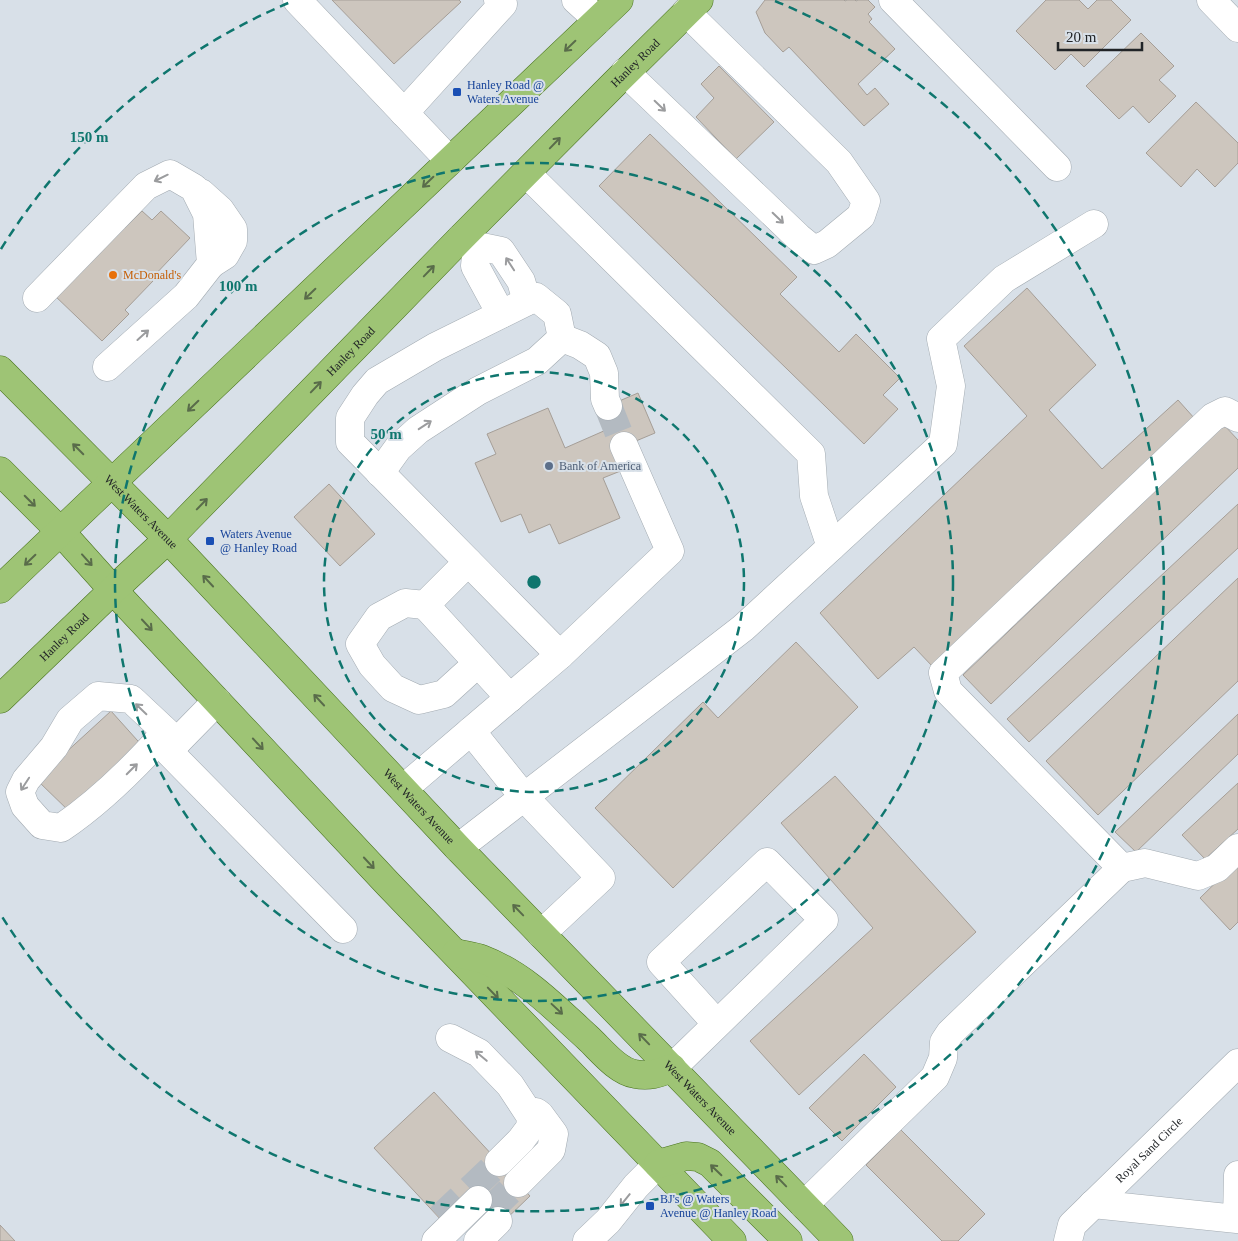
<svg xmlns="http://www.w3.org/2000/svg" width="1238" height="1241" font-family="'Times New Roman',serif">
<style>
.building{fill:#cdc6be;stroke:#a59e97}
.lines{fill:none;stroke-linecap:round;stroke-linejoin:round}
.minor-tunnel{stroke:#b3bac1;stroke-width:28;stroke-dasharray:28 14;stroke-linecap:butt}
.minor-casing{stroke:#a3abb2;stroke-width:29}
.major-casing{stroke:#49731e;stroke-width:29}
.minor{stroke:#fff;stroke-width:28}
.major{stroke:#9ec475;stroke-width:28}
.oneway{stroke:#596c4a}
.oneway2{stroke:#9b9c9e}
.ring{fill:none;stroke:#0f766e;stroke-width:2.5;stroke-dasharray:9 6}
.transit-dot{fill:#1a4fb4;stroke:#d8e0e8;stroke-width:2}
.food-dot{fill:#e8710a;stroke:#d8e0e8;stroke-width:2}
.service-dot{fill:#5c6f8a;stroke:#d8e0e8;stroke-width:2}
.labels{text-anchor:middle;stroke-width:4;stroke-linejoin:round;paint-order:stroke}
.street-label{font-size:12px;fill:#212427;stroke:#d8e0e8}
.transit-label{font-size:12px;fill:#164399;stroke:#d8e0e8;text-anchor:start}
.food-label{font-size:12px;fill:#c56008;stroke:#d8e0e8;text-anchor:start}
.service-label{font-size:12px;fill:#4e5e75;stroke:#d8e0e8;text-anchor:start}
.centre{fill:#0f766e;stroke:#d8e0e8;stroke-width:2.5}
.ring-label{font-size:15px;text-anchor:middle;font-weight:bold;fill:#0f766e;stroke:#d8e0e8;stroke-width:4;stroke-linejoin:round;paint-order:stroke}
</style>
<rect width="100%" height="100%" fill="#d8e0e8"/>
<!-- building -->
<g class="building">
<path d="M332,0h127l2,2 -67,62z"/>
<path d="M765,0h79l1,1 2,-1h8l1,1 2,-1h10l7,7 -7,7 4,5 -3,3 26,27 -37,35 9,11 8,-7 14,16 -25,22 -75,-79 -6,5 -18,-19 -9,-21z"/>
<path d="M1046,0h33l9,9 9,-9h14l20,20 -47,47 -13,-13 -16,16 -39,-39z"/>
<path d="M1141,33l33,33 -15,14 17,16 -27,27 -16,-17 -14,13 -33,-33z"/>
<path d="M719,66l55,56 -38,37 -40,-42 18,-19 -13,-14z"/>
<path d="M1196,102l42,41v20l-23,24 -18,-18 -16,18 -35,-34z"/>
<path d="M650,134l147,143 -17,17 59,58 17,-18 44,44 -17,17 15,14 -34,35 -265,-258z"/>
<path d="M142,211l10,9 9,-9 29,27 -39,41 2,2 -28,29 4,4 -27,27 -49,-47 63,-75 9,9z"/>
<path d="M1027,288l69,77 -47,45 53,59 76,-69 17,19 -262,248 -19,-20 -36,32 -58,-66 207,-197 -63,-70z"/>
<path d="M638,393l17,40 -31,13 -1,24 -20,8 17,40 -61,26 -9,-20 -21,9 -8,-19 -20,8 -26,-59 21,-9 -9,-20 61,-26 17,40 41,-18 -8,-20z"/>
<path d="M1224,425l14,15v28l-247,236 -28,-29z"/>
<path d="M329,484l46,50 -35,32 -46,-49z"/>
<path d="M1238,504v44l-209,194 -22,-23z"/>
<path d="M1238,578v103l-140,134 -52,-54z"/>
<path d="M796,642l62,65 -185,181 -78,-80 108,-106 15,16z"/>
<path d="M111,711l35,39 -74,64 -34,-33 25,-26z"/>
<path d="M1238,714v40l-102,98 -21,-20z"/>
<path d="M835,776l141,156 -177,163 -49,-54 123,-113 -92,-105z"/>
<path d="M1238,783v46l-33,30 -23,-24z"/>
<path d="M1238,861v61l-8,8 -30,-32z"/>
<path d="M864,1054l32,33 -54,54 -33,-33z"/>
<path d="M434,1092l96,104 -29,28 -28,-30 -30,28 -69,-74z"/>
<path d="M901,1130l84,84 -27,27h-16l-76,-76z"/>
<path d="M0,1225l15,16h-15z"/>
</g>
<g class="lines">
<!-- minor-tunnel -->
<g class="minor-tunnel">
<path d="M608,406l16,40"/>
<path d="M489,1211l29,-28"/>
<path d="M440,1218l59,-56"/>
</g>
<!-- minor casing -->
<g class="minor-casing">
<g id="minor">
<path d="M297,0l153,161"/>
<path d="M576,0l22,20"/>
<path d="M893,0l164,167"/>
<path d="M1211,0l27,28"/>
<path d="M625,72l173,165 16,13 13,-6 34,-28 5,-15 -27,-39 -153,-150"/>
<path d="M404,113l99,-109 -5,-4"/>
<path d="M526,173l285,281 3,42 17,51"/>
<path d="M201,193l19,17 13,19v12l-8,14 -14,9"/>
<path d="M461,238l16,8 24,5 20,30 6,20"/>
<path d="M477,246l-2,20 26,48"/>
<path d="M37,298l109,-112 24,-12 24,14 13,26 4,50 -25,32 -79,71"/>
<path d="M380,473l18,-25 20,-18 60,-39 59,-30 25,-23"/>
<path d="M468,562l-43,43 85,93"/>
<path d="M425,605l-20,-2 -26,14 -19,27 12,21 21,23 26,12 25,-6 34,-31"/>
<path d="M560,655l-210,-213v-24l15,-23 12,-14 58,-34 101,-50 21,17 5,24 18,7 17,11 7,17 1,26 3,7"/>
<path d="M217,701l-49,50 175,178"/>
<path d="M471,731l53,66 77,81 -60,56"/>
<path d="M166,732c-32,36 -65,69 -105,96l-19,-3 -17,-19 -5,-14 6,-12 28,-33 16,-27 28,-24 33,3 46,43"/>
<path d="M403,789l157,-134 110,-104 -46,-105"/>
<path d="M458,848l285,-220 200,-184 8,-58 -10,-47 63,-60 90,-55"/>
<path d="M1122,868l-174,-177 -5,-18 270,-256 12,-6 13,7"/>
<path d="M450,1038l29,15 31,32 21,32 -1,11 -9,12 -22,22"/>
<path d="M672,1068l152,-148 -57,-58 -106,100 56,62"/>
<path d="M518,1183l33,-33 3,-16 -14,-19 -4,-3"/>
<path d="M1093,1204l144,15 1,-44"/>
<path d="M804,1205l131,-128 8,-19 1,-16 6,-9 172,-165 23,-5 53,13 19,-8 21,-20"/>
<path d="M436,1241l42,-41"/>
<path d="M478,1241l20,-20"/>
<path d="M587,1241l21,-20 28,-35 22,-22"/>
<path id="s1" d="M1068,1241l4,-16 166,-162"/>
</g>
</g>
<!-- major casing -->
<g class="major-casing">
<g id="major">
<path id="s2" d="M0,370l168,169 290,309 381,393"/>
<path d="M0,471l60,60 53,59 275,294 344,357"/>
<path d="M0,589l619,-589"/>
<path id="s3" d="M0,699l113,-109 55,-51 293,-301 154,-155 84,-83"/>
<path d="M456,953c8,2 18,3 26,6 42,16 73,49 106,79 13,12 29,33 47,36 15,3 24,-1 37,-6"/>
<path d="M658,1164l28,-8 12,1 12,6 78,78"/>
</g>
</g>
<!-- minor -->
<use href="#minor" class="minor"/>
<!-- major -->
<use href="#major" class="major"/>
</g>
<!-- one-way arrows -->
<defs><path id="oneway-shaft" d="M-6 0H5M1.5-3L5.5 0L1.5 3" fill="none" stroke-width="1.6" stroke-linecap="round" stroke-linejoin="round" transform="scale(1.25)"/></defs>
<g class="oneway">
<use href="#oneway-shaft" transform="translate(570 46) rotate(136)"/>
<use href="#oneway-shaft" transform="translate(555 143) rotate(-46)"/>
<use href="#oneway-shaft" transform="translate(428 182) rotate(136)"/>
<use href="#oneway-shaft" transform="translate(429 271) rotate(-46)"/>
<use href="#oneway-shaft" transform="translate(310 294) rotate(136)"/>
<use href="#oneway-shaft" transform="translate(316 387) rotate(-46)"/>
<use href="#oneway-shaft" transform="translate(193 406) rotate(136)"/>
<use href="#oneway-shaft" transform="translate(78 449) rotate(-135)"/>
<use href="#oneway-shaft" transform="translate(30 501) rotate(45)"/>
<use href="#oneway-shaft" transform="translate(202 504) rotate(-46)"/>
<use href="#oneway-shaft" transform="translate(30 560) rotate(136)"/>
<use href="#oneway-shaft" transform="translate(87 560) rotate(48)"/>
<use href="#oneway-shaft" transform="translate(208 581) rotate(-133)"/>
<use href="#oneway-shaft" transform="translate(147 625) rotate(47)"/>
<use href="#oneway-shaft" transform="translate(319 700) rotate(-133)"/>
<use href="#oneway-shaft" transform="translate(258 744) rotate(47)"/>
<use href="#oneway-shaft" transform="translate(369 863) rotate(47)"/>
<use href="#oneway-shaft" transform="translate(518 910) rotate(-134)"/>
<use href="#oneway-shaft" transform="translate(493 993) rotate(46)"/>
<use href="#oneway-shaft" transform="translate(557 1009) rotate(43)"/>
<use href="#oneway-shaft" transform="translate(644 1039) rotate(-134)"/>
<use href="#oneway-shaft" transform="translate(716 1170) rotate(-136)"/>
<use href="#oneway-shaft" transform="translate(781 1181) rotate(-134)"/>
</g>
<g class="oneway2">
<use href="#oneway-shaft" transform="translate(660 106) rotate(44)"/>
<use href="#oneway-shaft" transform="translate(161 178) rotate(154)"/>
<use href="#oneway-shaft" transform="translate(778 218) rotate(44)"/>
<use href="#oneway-shaft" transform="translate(510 264) rotate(-123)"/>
<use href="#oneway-shaft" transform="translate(143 335) rotate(-42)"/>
<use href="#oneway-shaft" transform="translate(425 425) rotate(-33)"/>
<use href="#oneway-shaft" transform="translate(141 709) rotate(-136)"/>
<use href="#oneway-shaft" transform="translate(132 769) rotate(-45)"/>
<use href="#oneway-shaft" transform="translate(25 784) rotate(123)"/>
<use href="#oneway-shaft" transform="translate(481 1056) rotate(-140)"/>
<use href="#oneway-shaft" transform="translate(625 1200) rotate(129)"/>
</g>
<!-- distance rings -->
<g class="ring">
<circle cx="534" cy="582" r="210"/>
<circle cx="534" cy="582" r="419"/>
<path d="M1 249A629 629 0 0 1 293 1M775 1A629 629 0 1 1 1 915"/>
</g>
<!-- markers -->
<g class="transit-dot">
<rect x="452" y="87" width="10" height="10" rx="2.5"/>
<rect x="205" y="536" width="10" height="10" rx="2.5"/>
<rect x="645" y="1201" width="10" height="10" rx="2.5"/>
</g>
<circle class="food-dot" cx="113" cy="275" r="5"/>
<circle class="service-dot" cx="549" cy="466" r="5"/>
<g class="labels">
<!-- street labels -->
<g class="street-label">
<text dy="4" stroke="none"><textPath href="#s3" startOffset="899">Hanley Road</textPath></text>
<text dy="4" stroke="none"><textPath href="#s3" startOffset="494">Hanley Road</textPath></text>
<text dy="4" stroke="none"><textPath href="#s2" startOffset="200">West Waters Avenue</textPath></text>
<text dy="4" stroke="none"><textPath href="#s3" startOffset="89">Hanley Road</textPath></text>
<text dy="4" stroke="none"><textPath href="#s2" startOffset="605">West Waters Avenue</textPath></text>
<text dy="4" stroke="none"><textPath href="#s2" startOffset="1010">West Waters Avenue</textPath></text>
<text dy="4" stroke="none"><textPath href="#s1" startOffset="124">Royal Sand Circle</textPath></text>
</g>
<!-- transit labels -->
<g class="transit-label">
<text x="467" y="89">Hanley Road @<tspan x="467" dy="14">Waters Avenue</tspan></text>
<text x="220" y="538">Waters Avenue<tspan x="220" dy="14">@ Hanley Road</tspan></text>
<text x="660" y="1203">BJ's @ Waters<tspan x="660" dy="14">Avenue @ Hanley Road</tspan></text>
</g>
<!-- food labels -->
<g class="food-label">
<text x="123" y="279">McDonald's</text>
</g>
<!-- service labels -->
<g class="service-label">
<text x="559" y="470">Bank of America</text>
</g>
</g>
<circle cx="534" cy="582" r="8" class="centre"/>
<g class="ring-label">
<text x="89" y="142">150 m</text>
<text x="238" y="291">100 m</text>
<text x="386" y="439">50 m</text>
</g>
<!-- scale -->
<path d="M1058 42v8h84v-8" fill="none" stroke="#212427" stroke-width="2.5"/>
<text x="1066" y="42" font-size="15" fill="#212427" stroke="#d8e0e8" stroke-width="4" paint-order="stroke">20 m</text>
</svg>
